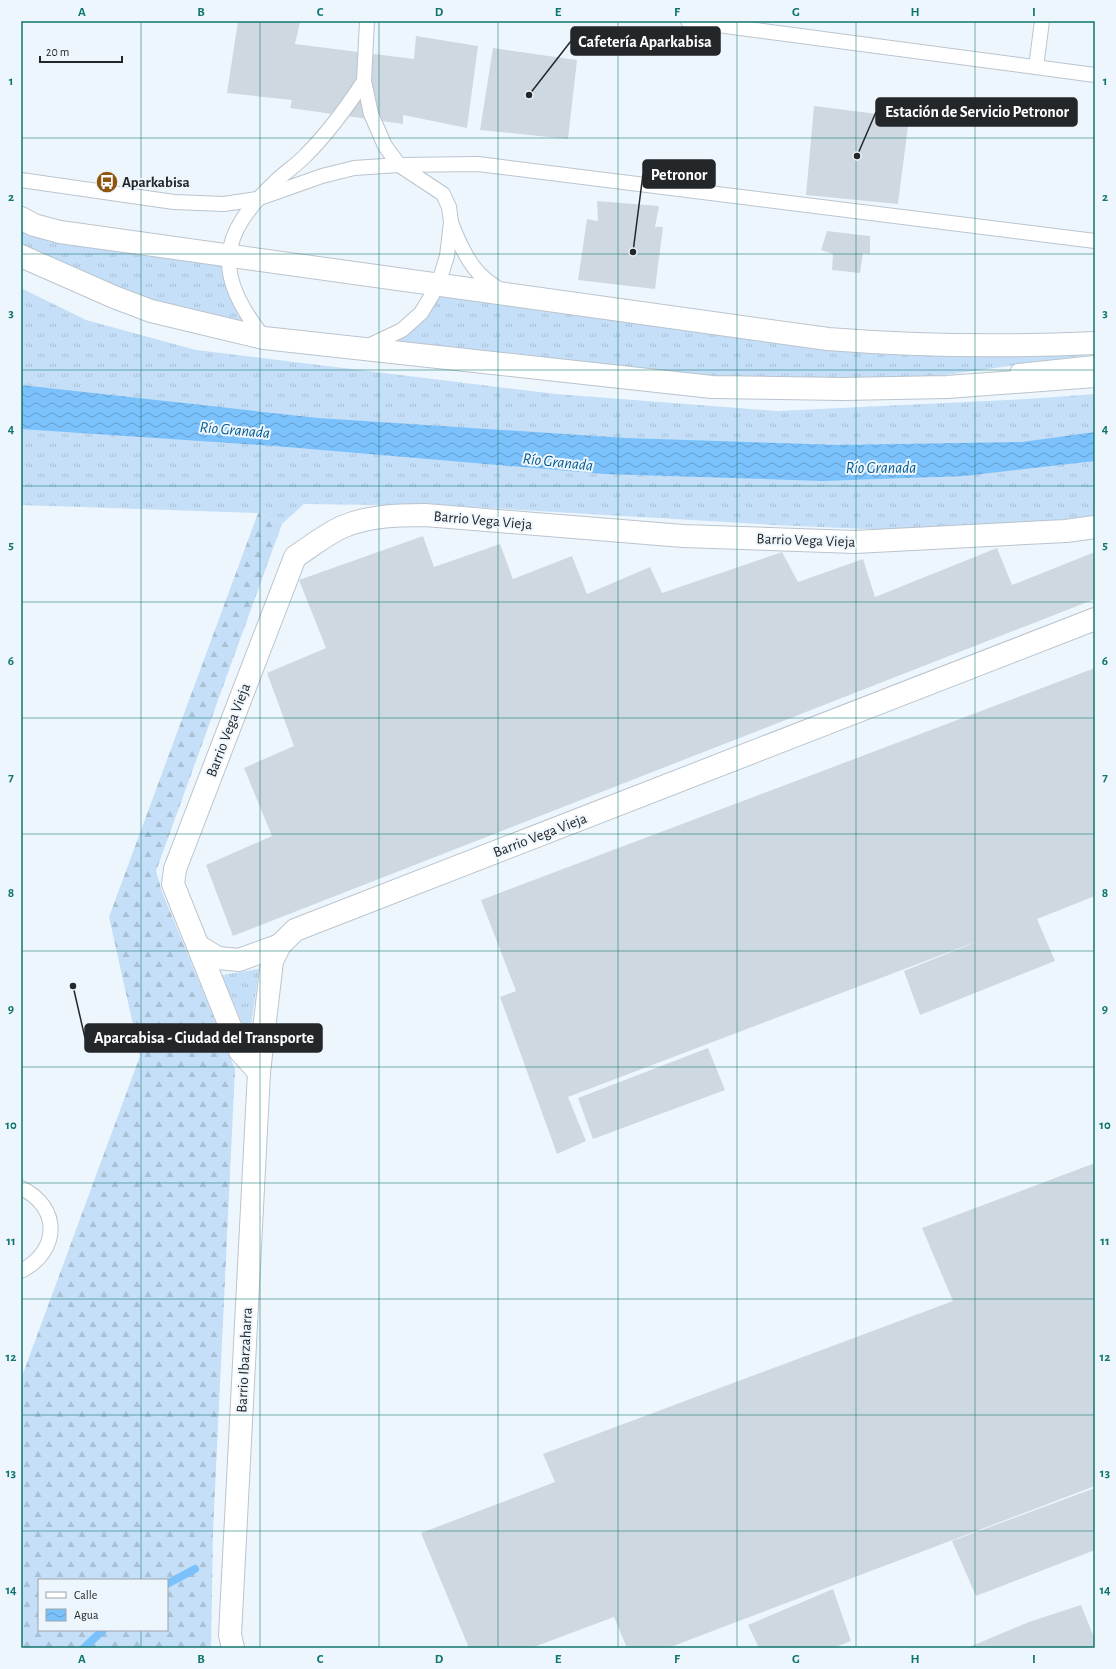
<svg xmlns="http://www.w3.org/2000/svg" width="1116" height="1669" font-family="'Alegreya Sans',sans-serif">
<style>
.grass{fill:url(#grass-tufts)}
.forest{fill:url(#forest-firs);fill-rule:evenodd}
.water{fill:url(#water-waves)}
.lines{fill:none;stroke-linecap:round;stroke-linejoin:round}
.stream{stroke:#7bc2fc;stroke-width:8}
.building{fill:#ced8e1}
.service-casing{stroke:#bbc4cd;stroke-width:16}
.minor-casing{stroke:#bbc4cd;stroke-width:24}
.tertiary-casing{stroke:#bbc4cd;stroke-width:24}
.service{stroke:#fff;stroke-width:14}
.minor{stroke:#fff;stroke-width:22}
.tertiary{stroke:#fff;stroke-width:22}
.grid{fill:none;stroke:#0f766e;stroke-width:1;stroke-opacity:0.55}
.labels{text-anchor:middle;stroke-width:4;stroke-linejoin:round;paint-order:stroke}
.poi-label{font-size:15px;font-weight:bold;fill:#24272a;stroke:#eef6fd;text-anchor:start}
.street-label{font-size:15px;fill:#24272a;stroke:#eef6fd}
.water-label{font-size:16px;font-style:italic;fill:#035b8f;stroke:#eef6fd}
.leader{fill:none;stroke:#24272a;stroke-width:1.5}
.callout-dot{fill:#24272a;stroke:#eef6fd;stroke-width:1.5}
.callout{fill:#24272a;stroke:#24272a;stroke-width:1.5}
.callout-label{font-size:16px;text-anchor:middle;font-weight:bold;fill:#fff}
.neatline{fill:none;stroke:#0f766e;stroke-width:1.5}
.grid-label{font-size:13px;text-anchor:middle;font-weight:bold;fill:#0f766e}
</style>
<defs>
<pattern id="grass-tufts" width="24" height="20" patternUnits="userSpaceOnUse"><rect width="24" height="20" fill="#c4dff7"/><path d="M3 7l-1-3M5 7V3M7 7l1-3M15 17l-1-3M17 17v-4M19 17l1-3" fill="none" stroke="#a8bfd4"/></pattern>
<pattern id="forest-firs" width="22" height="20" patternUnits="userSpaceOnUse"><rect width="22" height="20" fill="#c4dff7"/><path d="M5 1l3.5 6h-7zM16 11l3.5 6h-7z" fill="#a8bfd4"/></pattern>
<pattern id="water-waves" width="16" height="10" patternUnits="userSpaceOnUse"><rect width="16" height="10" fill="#7bc2fc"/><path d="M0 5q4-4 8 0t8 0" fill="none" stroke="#659ecc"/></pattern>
</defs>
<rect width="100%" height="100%" fill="#eef6fd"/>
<!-- grass -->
<g class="grass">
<path d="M21,218l208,37 2,27 33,56 -243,-82z"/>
<path d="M438,285l390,54 261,16 -246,34 -131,-2 -329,-47 19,-10z"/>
<path d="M21,288l65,32 110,30 360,44 222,17 249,-12 68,-5v123l-186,14 -134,-6 -322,-19 -149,-2 -22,20 -24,-11 -237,-8z"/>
<path d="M259,969l-10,71 -27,-65z"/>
</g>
<!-- forest -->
<path class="forest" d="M258,513l24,11 -126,347 6,21 73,177 -22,462 -2,117h-190v-269l119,-323 -31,-139zM39,1580h128v50h-128z"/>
<!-- water -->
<path class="water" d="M21,385l297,33 308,20 213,7 183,-3 73,-10v29l-131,15 -141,5 -218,-7 -330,-28 -254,-17z"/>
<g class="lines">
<!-- stream -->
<g class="stream">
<path d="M167,1584l28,-15"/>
<path d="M84,1648l19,-18"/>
</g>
</g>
<!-- building -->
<g class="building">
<path d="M238,21l62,1 -5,22 119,15 2,-23 62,10 -11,82 -64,-13v9l-113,-16 2,-8 -65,-7z"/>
<path d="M493,48l84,12 -9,79 -88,-9z"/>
<path d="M814,106l95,12 -11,86 -92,-9z"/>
<path d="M597,201l62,5 -4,21h8l-8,62 -77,-9 9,-61 11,2z"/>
<path d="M827,231l43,5v18l-7,-1 -3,20 -28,-3 1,-16 -12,-4z"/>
<path d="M423,536l11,31 66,-23 13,35 59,-23 15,38 63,-27 12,26 120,-41 16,30 65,-23 12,38 122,-49 15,37 83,-33v47l-862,337 -27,-71 66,-29 -28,-68 50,-22 -27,-73 59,-25 -27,-68z"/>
<path d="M1095,668v228l-58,23 18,42 -135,54 -16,-44 82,-33 -418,159 18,44 -29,13 -57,-157 16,-6 -35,-91z"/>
<path d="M708,1048l17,42 -132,49 -15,-41z"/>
<path d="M1095,1163v323l-427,162h-41l-13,-31 -83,31h-62l-48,-115 134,-51 -12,-28 410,-153 -31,-73z"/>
<path d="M1095,1488v62l-119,46 -24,-55z"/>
<path d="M833,1589l18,52 -18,7h-74l-11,-23z"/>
<path d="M1081,1605l14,35v6l-5,2h-123l62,-26z"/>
</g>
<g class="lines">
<!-- service casing -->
<g class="service-casing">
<g id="service">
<path d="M688,21l407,54"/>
<path d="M1036,67l6,-46"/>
<path d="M21,180l153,22 50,2 33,-5 65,-23 32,-8 45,-3 79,-1 617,77"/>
<path d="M452,225c7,18 17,41 32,53 5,5 12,9 18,13"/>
<path d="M264,338c-50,-64 -47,-102 12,-157 9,-9 21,-16 30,-26 22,-22 41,-48 58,-74"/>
<path d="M366,347l36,-17 19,-17 17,-28 9,-29 4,-34 -2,-15 -6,-13 -44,-29 -14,-19 -14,-32 -7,-33 3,-60"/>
<path d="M1018,371l77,-8"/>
<path d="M21,1188c40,19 39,63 0,83"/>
</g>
</g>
<!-- minor casing -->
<g class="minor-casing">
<g id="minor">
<path d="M198,946l20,12 21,2 41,-15 15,-15 800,-311"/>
<path d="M259,1072l-19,-21 -67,-167 2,-15 120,-312c15,-10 30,-22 47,-30 26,-11 54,-12 83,-12l258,21 172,6 211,-11 29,-4"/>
<path d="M233,1648l-3,-13 29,-563 13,-111 8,-16"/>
</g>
</g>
<!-- tertiary casing -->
<g class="tertiary-casing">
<g id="tertiary">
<path d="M21,218l13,7 26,7 768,107c89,7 178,8 267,4"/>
<path d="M21,256l93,41 37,14 113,27 448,49 131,2 104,-2 148,-11"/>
</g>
</g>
<!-- service -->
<use href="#service" class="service"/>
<!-- minor -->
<use href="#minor" class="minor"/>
<!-- tertiary -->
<use href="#tertiary" class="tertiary"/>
</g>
<!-- grid -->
<path class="grid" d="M141,21v1559M260,21v1627M379,21v1627M498,21v1627M618,21v1627M737,21v1627M856,21v1627M975,21v1627M21,138h1074M21,254h1074M21,370h1074M21,486h1074M21,602h1074M21,718h1074M21,834h1074M21,951h1074M21,1067h1074M21,1183h1074M21,1299h1074M21,1415h1074M21,1531h1074M141,1630v18"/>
<!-- icons -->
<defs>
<g id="bus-disc" transform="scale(1.15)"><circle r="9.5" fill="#8f5610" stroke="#eef6fd"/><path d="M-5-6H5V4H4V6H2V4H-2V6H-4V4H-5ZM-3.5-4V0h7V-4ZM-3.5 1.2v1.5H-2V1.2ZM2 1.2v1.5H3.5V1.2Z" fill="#fff"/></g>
</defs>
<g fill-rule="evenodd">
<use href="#bus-disc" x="107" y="182"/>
</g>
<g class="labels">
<!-- poi labels -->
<g class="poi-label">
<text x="122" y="187">Aparkabisa</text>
</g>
<!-- street labels -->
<g class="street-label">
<text transform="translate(483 520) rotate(5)" y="5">Barrio Vega Vieja</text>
<text transform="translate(806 540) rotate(2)" y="5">Barrio Vega Vieja</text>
<text transform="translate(228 730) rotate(-69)" y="5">Barrio Vega Vieja</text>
<text transform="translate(540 835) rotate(-21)" y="5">Barrio Vega Vieja</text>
<text transform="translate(244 1360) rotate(-87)" y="5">Barrio Ibarzaharra</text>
</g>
<!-- water labels -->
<g class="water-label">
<text transform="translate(235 429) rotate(5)" y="6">Río Granada</text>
<text transform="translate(558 461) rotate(6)" y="6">Río Granada</text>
<text x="881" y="473">Río Granada</text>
</g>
</g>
<!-- callouts -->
<path class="leader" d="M529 95L571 41M857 156L876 112M633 252L643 174M73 986L85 1038"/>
<g class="callout-dot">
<circle cx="529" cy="95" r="4"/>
<circle cx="857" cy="156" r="4"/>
<circle cx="633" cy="252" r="4"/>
<circle cx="73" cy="986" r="4"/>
</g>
<g class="callout">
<rect x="571" y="27" width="149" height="28" rx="4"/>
<rect x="876" y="98" width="201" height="28" rx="4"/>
<rect x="643" y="160" width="72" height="28" rx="4"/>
<rect x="85" y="1024" width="237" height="28" rx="4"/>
</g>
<g class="callout-label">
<text x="645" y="47">Cafetería Aparkabisa</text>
<text x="977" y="117">Estación de Servicio Petronor</text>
<text x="679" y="180">Petronor</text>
<text x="204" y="1043">Aparcabisa - Ciudad del Transporte</text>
</g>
<!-- border -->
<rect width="1116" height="1669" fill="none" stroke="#eef6fd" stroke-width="44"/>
<!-- legend -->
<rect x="38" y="1579" width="130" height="52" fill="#eef6fd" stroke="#9da3a9"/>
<rect x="46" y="1592" width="20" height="6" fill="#ffffff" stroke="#9da3a9"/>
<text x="74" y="1599" font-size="12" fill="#24272a">Calle</text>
<rect x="46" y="1609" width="20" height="12" fill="url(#water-waves)" stroke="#9da3a9"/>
<text x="74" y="1619" font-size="12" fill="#24272a">Agua</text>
<!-- scale -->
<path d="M40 56v6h82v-6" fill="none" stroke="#24272a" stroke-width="2"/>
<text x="46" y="56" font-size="12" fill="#24272a" stroke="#eef6fd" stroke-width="3" paint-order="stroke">20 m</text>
<rect x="22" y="22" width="1072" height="1625" class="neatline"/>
<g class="grid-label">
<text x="82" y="16">A</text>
<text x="201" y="16">B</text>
<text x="320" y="16">C</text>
<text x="439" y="16">D</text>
<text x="558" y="16">E</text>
<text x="677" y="16">F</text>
<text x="796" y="16">G</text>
<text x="915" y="16">H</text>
<text x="1034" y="16">I</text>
<text x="11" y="85">1</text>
<text x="1105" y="85">1</text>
<text x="11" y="201">2</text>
<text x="1105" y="201">2</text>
<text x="11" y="317">3</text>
<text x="1105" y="317">3</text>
<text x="11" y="433">4</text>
<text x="1105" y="433">4</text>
<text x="11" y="549">5</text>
<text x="1105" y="549">5</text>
<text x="11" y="665">6</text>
<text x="1105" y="665">6</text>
<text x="11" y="781">7</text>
<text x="1105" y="781">7</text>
<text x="11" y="897">8</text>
<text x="1105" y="897">8</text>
<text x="11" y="1013">9</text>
<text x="1105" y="1013">9</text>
<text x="11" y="1129">10</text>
<text x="1105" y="1129">10</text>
<text x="11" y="1245">11</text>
<text x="1105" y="1245">11</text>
<text x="11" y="1361">12</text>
<text x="1105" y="1361">12</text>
<text x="11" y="1477">13</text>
<text x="1105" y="1477">13</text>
<text x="11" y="1594">14</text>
<text x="1105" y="1594">14</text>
<text x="82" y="1663">A</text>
<text x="201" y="1663">B</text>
<text x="320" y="1663">C</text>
<text x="439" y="1663">D</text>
<text x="558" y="1663">E</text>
<text x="677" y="1663">F</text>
<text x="796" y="1663">G</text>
<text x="915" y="1663">H</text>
<text x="1034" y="1663">I</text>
</g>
</svg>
